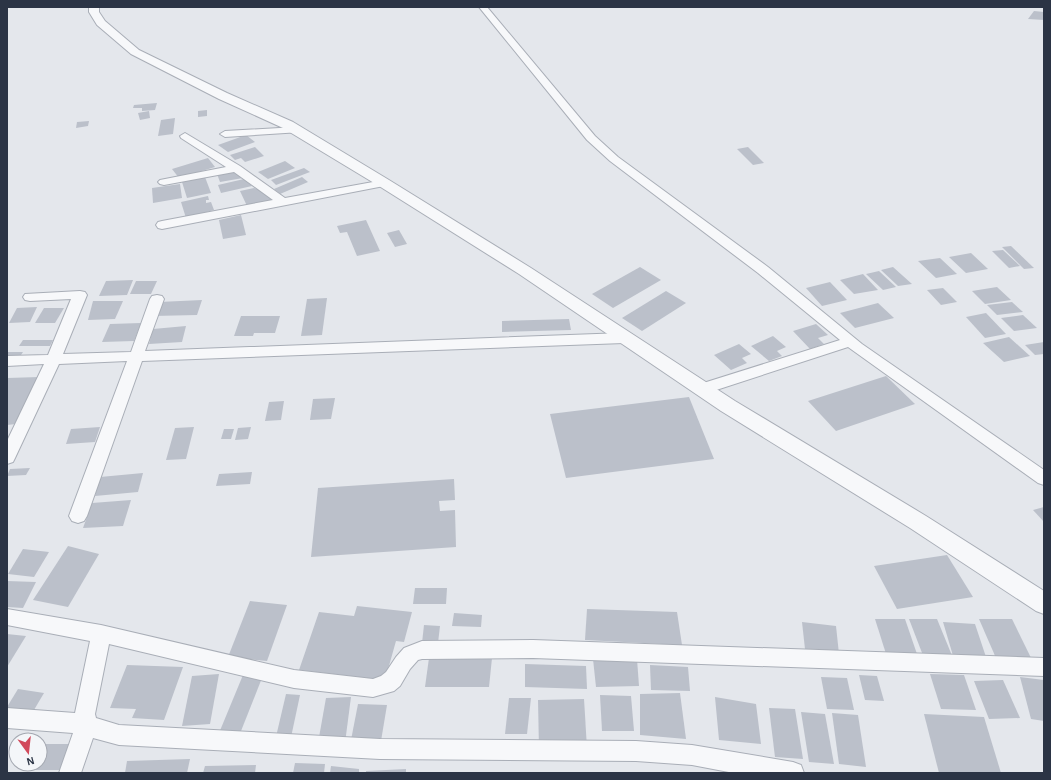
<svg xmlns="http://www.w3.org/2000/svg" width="1051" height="780" font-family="'Alegreya Sans',sans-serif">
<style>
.building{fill:#bbc0ca}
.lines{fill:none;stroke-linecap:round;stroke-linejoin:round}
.minor-casing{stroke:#a9aeb7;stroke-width:2}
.tertiary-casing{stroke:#a9aeb7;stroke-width:2}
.minor{fill:#f7f8fa;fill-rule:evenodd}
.tertiary{fill:#f7f8fa;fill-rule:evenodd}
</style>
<rect width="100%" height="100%" fill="#e4e7ec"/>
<!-- building -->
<g class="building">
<path d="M1034,11l10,1v8l-16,-1z"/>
<path d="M157,103l-2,7 -13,1v-3h-9l1,-3z"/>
<path d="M207,110v6l-9,1v-6z"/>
<path d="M149,111l1,7 -10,2 -2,-7z"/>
<path d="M175,118l-2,16 -15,2 3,-16z"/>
<path d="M89,121l-1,5 -12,2 1,-6z"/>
<path d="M246,135l9,7 -27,10 -10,-7z"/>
<path d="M255,147l9,9 -19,6 -4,-4 -6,2 -5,-5z"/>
<path d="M748,147l16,16 -11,2 -16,-16z"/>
<path d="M208,158l7,9 -36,11 -7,-9z"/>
<path d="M285,161l10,7 -27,11 -10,-7z"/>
<path d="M304,168l6,4 -34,13 -5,-5z"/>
<path d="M232,171l11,7 -23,4 -3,-8z"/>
<path d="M205,177l6,16 -24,5 -5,-16z"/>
<path d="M302,177l6,5 -28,12 -6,-5z"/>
<path d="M244,179l8,7 -31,7 -3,-8z"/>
<path d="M180,184l2,14 -29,5 -1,-15z"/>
<path d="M254,188l11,4 8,9 -26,5 -7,-15z"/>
<path d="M208,196l1,4h-3v3l5,-1 3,8 -28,8 -5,-16z"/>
<path d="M241,215l5,20 -23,4 -4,-19z"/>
<path d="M366,220l14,31 -23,5 -10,-24 -7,1 -3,-7z"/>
<path d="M399,230l8,14 -12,3 -8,-14z"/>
<path d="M1011,246l23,22 -10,1 -22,-22z"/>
<path d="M1003,250l17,16 -11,2 -17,-17z"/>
<path d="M971,253l17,16 -22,4 -17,-16z"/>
<path d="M940,258l17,16 -21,4 -18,-17z"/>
<path d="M640,267l21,13 -48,28 -21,-14z"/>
<path d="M893,267l19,17 -14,2 -17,-16z"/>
<path d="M879,271l17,16 -13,3 -17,-16z"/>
<path d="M863,274l15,16 -24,4 -14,-14z"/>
<path d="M133,280l-6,15 -28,1 7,-15z"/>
<path d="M136,281h21l-6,13h-21z"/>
<path d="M830,282l17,18 -25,6 -16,-18z"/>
<path d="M997,287l14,13 -26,4 -13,-13z"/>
<path d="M943,288l14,14 -16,3 -14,-15z"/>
<path d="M666,291l20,12 -44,28 -20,-13z"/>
<path d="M327,298l-5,37 -21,1 6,-37z"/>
<path d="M202,300l-5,15 -44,1 6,-14z"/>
<path d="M93,301h30l-8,18 -27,1z"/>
<path d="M1012,302l11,10 -26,3 -10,-10z"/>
<path d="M878,303l16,15 -39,10 -15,-15z"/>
<path d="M37,307l-7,15 -21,1 8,-15z"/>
<path d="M44,308h20l-9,15h-20z"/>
<path d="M986,313l20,21 -21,4 -19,-21z"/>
<path d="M1023,315l14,13 -23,3 -13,-13z"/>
<path d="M241,316h39l-5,17h-21l-1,3h-19z"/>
<path d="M569,319l2,11 -69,2v-11z"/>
<path d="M141,323l-7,18 -32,1 8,-18z"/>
<path d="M816,324l12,11 -10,3 6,6 -14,5 -17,-18z"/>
<path d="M186,326l-4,16 -33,2 4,-15z"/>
<path d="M773,336l13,11 -9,4 5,5 -13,5 -18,-15z"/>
<path d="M1009,337l21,19 -26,6 -21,-19z"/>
<path d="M23,340h30l-3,6h-31z"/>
<path d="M1044,342v12l-9,1 -10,-10z"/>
<path d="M739,344l12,10 -9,4 5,5 -16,7 -17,-15z"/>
<path d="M7,352h16l-4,6h-12z"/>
<path d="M886,376l29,28 -79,27 -28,-30z"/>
<path d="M39,377l-23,47 -9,1v-47z"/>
<path d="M689,397l25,62 -148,19 -16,-64z"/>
<path d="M335,398l-4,21 -21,1 3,-21z"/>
<path d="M284,401l-3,19 -16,1 4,-19z"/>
<path d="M100,427l-5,15 -29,2 5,-15z"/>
<path d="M194,427l-8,32 -20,1 9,-32z"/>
<path d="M251,427l-3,12 -13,1 3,-12z"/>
<path d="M224,429h10l-3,10h-10z"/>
<path d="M30,468l-4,7 -19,1 3,-7z"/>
<path d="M252,472l-2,12 -34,2 3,-12z"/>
<path d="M143,473l-5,19 -43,4 5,-19z"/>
<path d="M454,479l1,21 -16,1 1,10 15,-1 1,37 -145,10 7,-69z"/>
<path d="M131,500l-8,26 -40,2 9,-25z"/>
<path d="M1044,507v15l-11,-12z"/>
<path d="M68,546l31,8 -31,53 -35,-7z"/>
<path d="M23,549l26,3 -15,25 -26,-3z"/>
<path d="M947,555l26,42 -76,12 -23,-43z"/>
<path d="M7,581l29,1 -13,26 -16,-1z"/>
<path d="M415,588h32l-1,16h-33z"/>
<path d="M250,601l37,4 -20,56 -39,-4z"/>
<path d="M357,606l55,6 -8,30 -8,-1 -11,39 -86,-10 20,-58 35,4z"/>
<path d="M587,609l90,3 5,33 -97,-5z"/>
<path d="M454,613l28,2 -1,12 -29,-1z"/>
<path d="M875,619h30l13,38h-31z"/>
<path d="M909,619h28l16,39h-29z"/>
<path d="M979,619h33l22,45 -35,1z"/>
<path d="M802,622l34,4 3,28 -34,-5z"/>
<path d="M943,622l32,2 12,36 -33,-1z"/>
<path d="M424,625l16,1 -2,17h-16z"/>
<path d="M7,634l19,2 -19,31z"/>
<path d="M429,658h63l-3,29h-64z"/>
<path d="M593,659h44l2,27 -43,1z"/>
<path d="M525,664l61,2 1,23 -62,-2z"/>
<path d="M127,665l56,2 -19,53 -32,-2 4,-9 -26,-1z"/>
<path d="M650,665l38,2 2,24 -39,-1z"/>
<path d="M219,674l-9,50 -28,2 10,-50z"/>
<path d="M930,674l34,1 12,35 -35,-1z"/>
<path d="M243,675l19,3 -23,58 -20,-3z"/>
<path d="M859,675l18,1 7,25 -19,-1z"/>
<path d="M821,677l26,1 7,32 -27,-1z"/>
<path d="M1020,677l24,3v41l-13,-2z"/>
<path d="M1003,680l17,38 -31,1 -15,-38z"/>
<path d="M18,689l26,4 -13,22 -24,-3v-5z"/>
<path d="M680,693l6,46 -46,-4v-41z"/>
<path d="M286,694l14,1 -10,47 -15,-1z"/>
<path d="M600,695l31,1 3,35h-32z"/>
<path d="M351,697l-6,46h-27l8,-45z"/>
<path d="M715,697l41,7 5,40 -42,-4z"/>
<path d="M509,698h22l-4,36h-22z"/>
<path d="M584,699l3,49 -48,1 -1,-49z"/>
<path d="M358,704l29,1 -6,36 -30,-1z"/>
<path d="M769,708l26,1 8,50 -28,-2z"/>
<path d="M801,712l24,2 9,50 -25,-2z"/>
<path d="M832,713l26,2 8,52 -27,-3z"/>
<path d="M924,714l60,3 17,56h-62z"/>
<path d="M44,744h27l-9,26h-28l2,-6h4v-10z"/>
<path d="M190,759l-3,14h-62l2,-12z"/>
<path d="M295,763l30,1 -1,9h-31z"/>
<path d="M256,765l-1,8h-52l2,-7z"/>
<path d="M331,766l28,3v4h-29z"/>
<path d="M406,769v4h-40v-2z"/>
</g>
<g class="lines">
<!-- minor casing -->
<g class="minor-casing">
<g id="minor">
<path d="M479,7h8l108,129 23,21 150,110 94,77 182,126v15l-6,-2 -190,-136 -141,46 -5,1 -5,-1 -2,-4 2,-4 143,-45 -82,-67 -148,-112 -23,-21z"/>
<path d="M297,127l5,3 -1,2 -76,5 -5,-3 5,-3z"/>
<path d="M185,133l55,33 45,32 99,-18 4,1 2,2 -2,2 -4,1 -222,43 -4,-1 -2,-3 2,-3 4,-1 111,-21 -39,-28 -70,13 -4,-1 -2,-2 2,-2 66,-13 -45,-29 -1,-2z"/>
<path d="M80,291l5,1 2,3 -24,59 68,-2 19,-53 2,-3 5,-1 5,1 2,3 -19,52 479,-18 5,2 2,3 -2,3 -5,2 -482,18 -55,155 -3,5 -6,2 -6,-2 -3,-5 58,-155 -68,3 -44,94 -2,4 -6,2v-23l37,-77 -37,2v-10l41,-1 23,-56 -41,2 -5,-1 -2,-3 2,-3z"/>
<path d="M7,609l94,16 193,45 79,9 8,-3 5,-4 10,-15 8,-9 18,-7 111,-1 511,18v18l-511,-18 -111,1 -4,1 -8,9 -10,17 -6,5 -21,6 -79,-9 -185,-44 -14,70 1,4 23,7 261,14 256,2 56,4 101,17 8,3 3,8h-70l-42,-8 -56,-4 -256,-2 -261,-14 -26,-7 -12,35h-22l14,-40 -66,-5v-20l68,5 15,-72 -83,-16z"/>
</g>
</g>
<!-- tertiary casing -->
<g class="tertiary-casing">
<path id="tertiary" d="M89,7h10v5l6,9 34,29 88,43 66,29 96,58 142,88 204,133 191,115 118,75v23l-8,-3 -126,-83 -189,-117 -202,-137 -140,-88 -96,-58 -64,-29 -88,-45 -34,-29 -8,-13z"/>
</g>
<!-- minor -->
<use href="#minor" class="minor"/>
<!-- tertiary -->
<use href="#tertiary" class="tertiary"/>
</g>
<!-- border -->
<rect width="1051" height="780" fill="none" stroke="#2b3445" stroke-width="16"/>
<!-- north arrow -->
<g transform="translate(28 752) rotate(165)"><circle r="19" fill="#f4f6f9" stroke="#a4a8b1"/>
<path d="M0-3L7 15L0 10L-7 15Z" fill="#d1495b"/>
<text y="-6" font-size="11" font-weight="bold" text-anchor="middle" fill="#2b3445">N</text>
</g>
</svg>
